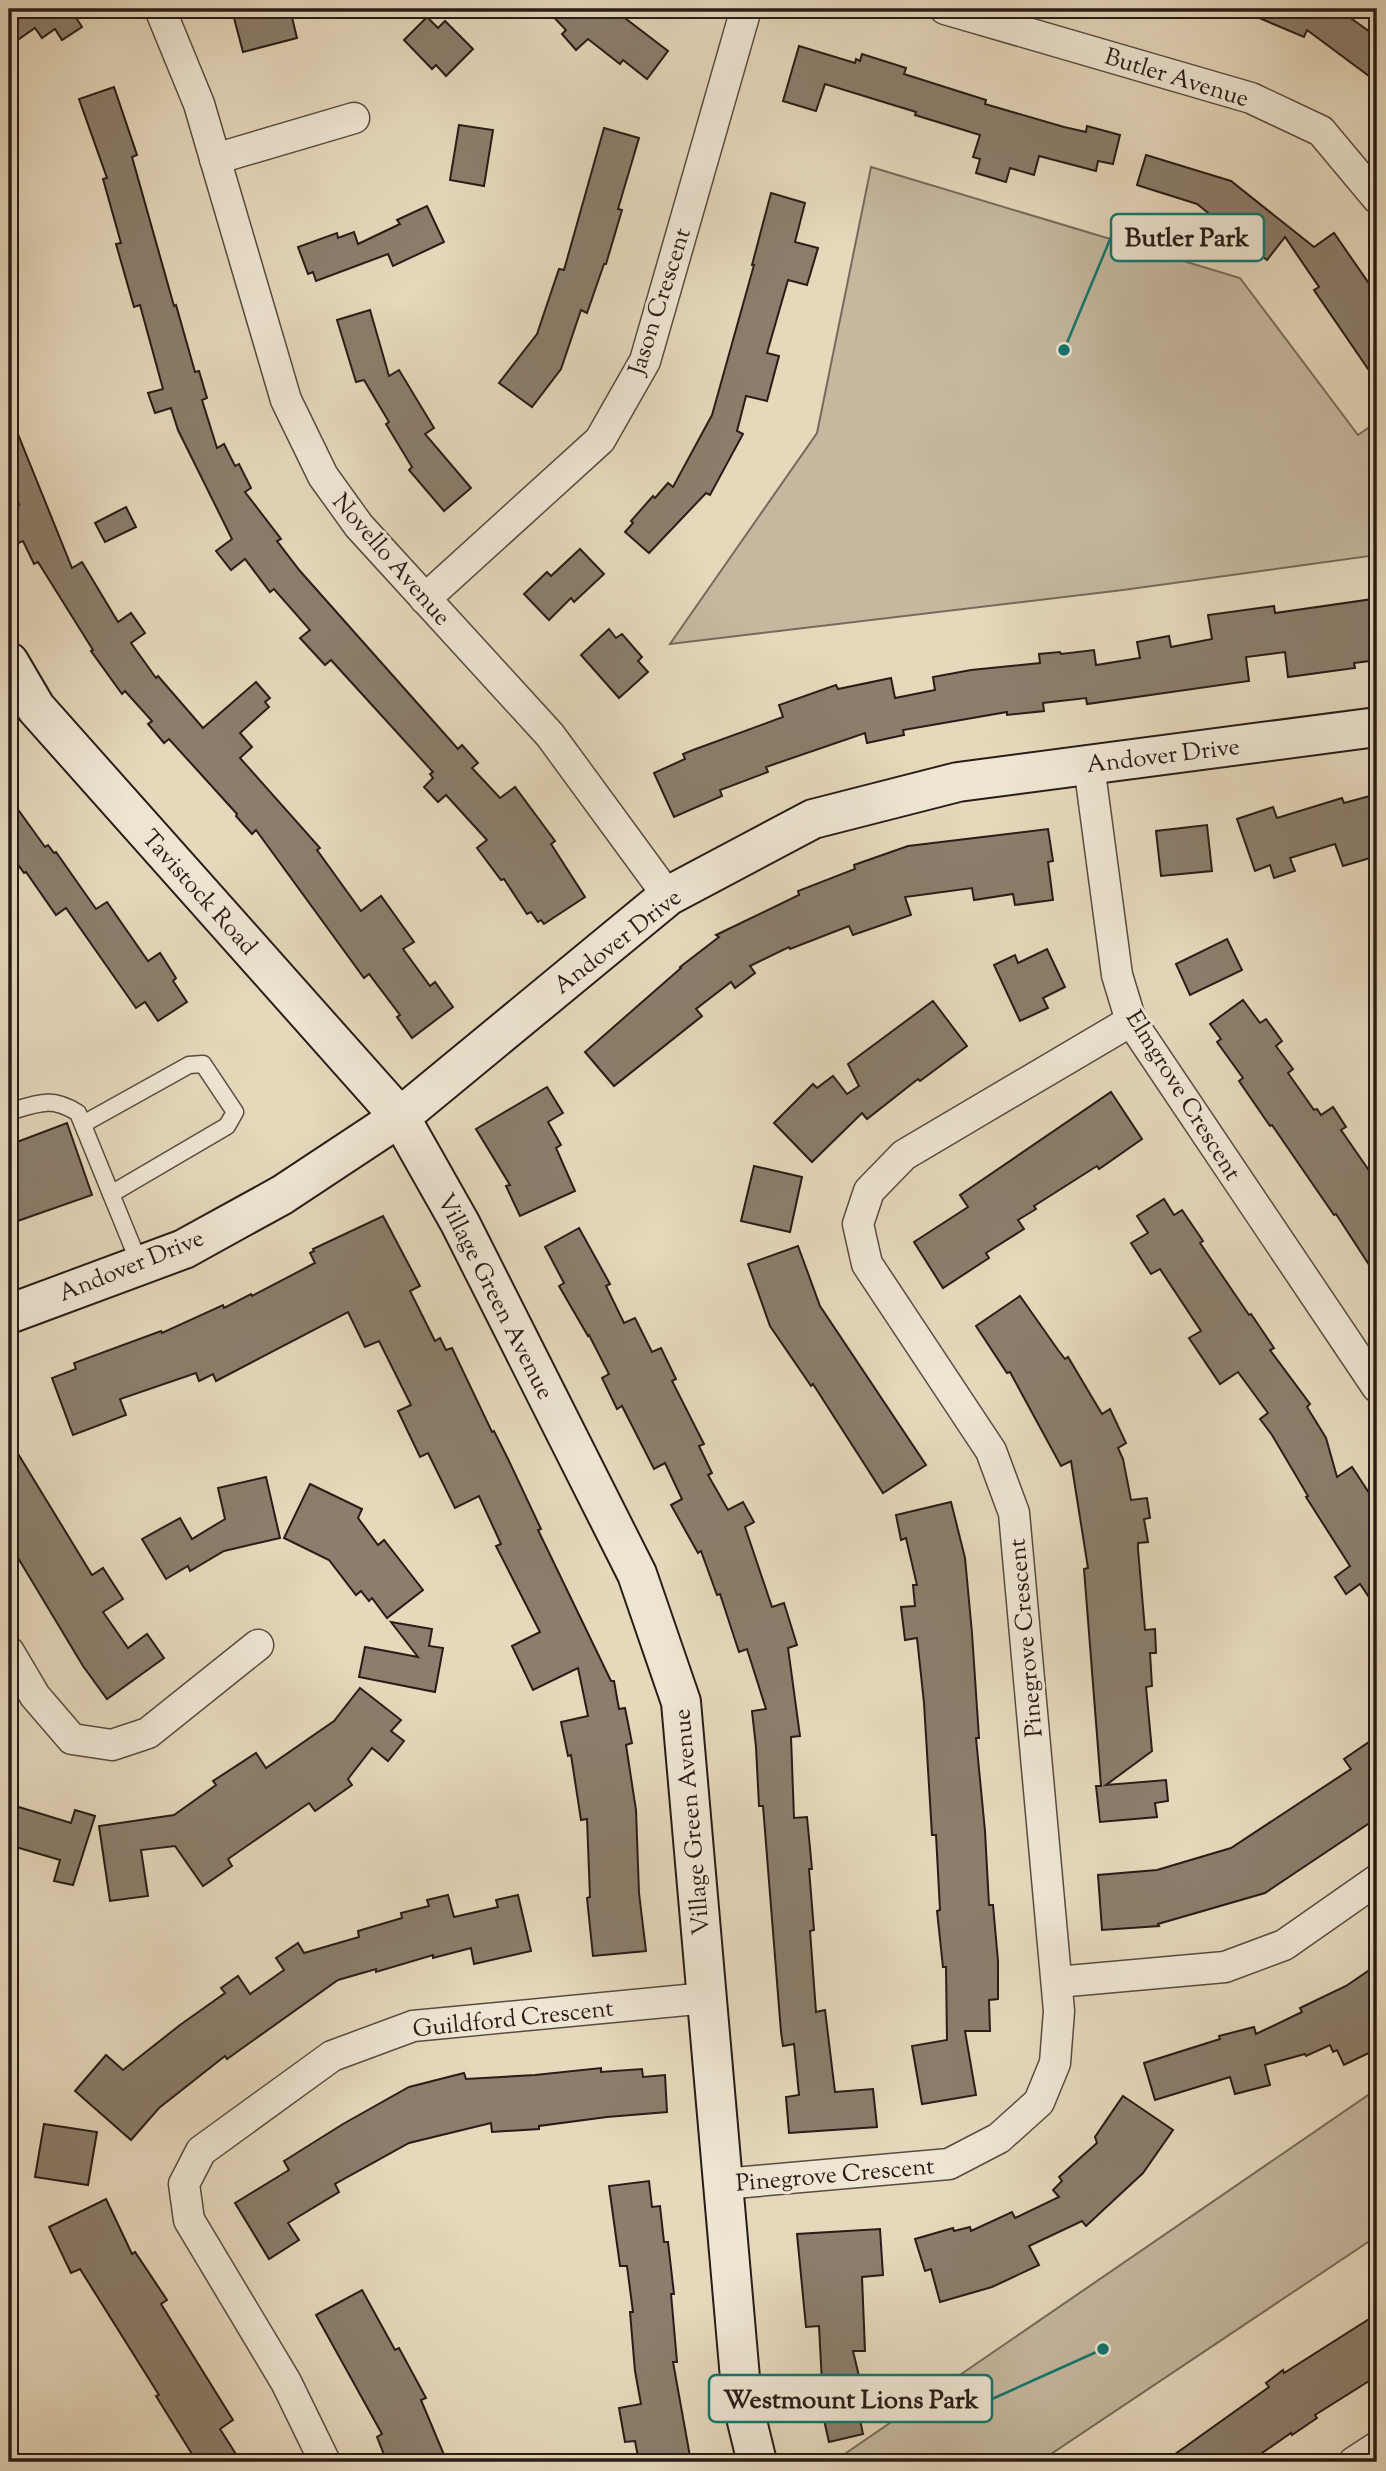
<svg xmlns="http://www.w3.org/2000/svg" width="1386" height="2471" font-family="'Sorts Mill Goudy',serif">
<style>
.green{fill:#c5b89f;stroke:#776a5b;stroke-width:2}
.building{fill:#8b7e6c;stroke:#291c17;stroke-width:2}
.lines{fill:none;stroke-linecap:round;stroke-linejoin:round}
.lane-casing{stroke:#584b40;stroke-width:19}
.street-casing{stroke:#584b40;stroke-width:33}
.secondary-casing{stroke:#291c17;stroke-width:42}
.lane{stroke:#eee6d3;stroke-width:16}
.street{stroke:#eee6d3;stroke-width:30}
.secondary{stroke:#eee6d3;stroke-width:38}
.labels{text-anchor:middle;stroke-width:6;stroke-linejoin:round;paint-order:stroke}
.street-label{font-size:24px;fill:#291c17;stroke:#eee6d3}
.leader{fill:none;stroke:#0f766e;stroke-width:2.5}
.callout-dot{fill:#0f766e;stroke:#eee6d3;stroke-width:2.5}
.callout{fill:#eee6d3;stroke:#0f766e;stroke-width:2.5}
.callout-label{font-size:26px;text-anchor:middle;font-weight:bold;fill:#291c17}
</style>
<rect width="100%" height="100%" fill="#e5d8bb"/>
<filter id="stains"><feTurbulence type="fractalNoise" baseFrequency=".00286" numOctaves="4"/><feColorMatrix values="0 0 0 0 .2 0 0 0 0 .09 0 0 0 0 .02 0 0 0 .5 -.17"/></filter>
<radialGradient id="worn" r=".72"><stop offset=".6" stop-color="#630" stop-opacity="0"/><stop offset="1" stop-color="#630" stop-opacity=".3"/></radialGradient>
<!-- green -->
<g class="green">
<path d="M871,167l369,111 118,157 19,-13v133l-254,35 -453,54 147,-211z"/>
<path d="M1377,2089v147l-338,226h-206z"/>
</g>
<!-- building -->
<g class="building">
<path d="M9,9h77l-11,7 7,11 -20,13 -7,-11 -13,9 -7,-10 -26,18z"/>
<path d="M270,9h20l7,29 -54,14 -9,-34z"/>
<path d="M546,9h67l55,42 -21,28 -24,-19 -3,4 -32,-25 -12,11 -14,-16 4,-4z"/>
<path d="M1238,9h100l39,28v45l-70,-52 -3,7z"/>
<path d="M427,17l11,11 7,-7 28,28 -27,27 -10,-11 -4,4 -28,-29z"/>
<path d="M799,46l56,17 1,-4 4,2 2,-7 44,14 -2,6 82,26 -1,4 79,23 22,5 1,-6 33,9 -7,29 -15,-3 -2,10 -57,-15 -5,19 -24,-7 -4,14 -30,-9 4,-14 -7,-2 7,-22 -65,-20 1,-3 -91,-28 -9,27 -33,-10z"/>
<path d="M114,87l23,68 -5,2 42,149 2,-1 19,67 4,-1 8,27 -5,2 15,48 7,-4 11,22 4,-2 12,24 -6,4 36,47 -4,2 23,30 158,178 4,-4 16,18 -6,5 28,30 15,-11 40,54 -4,3 34,53 -41,27 -3,-4 -3,2 -7,-10 -4,2 -23,-35 -3,1 -24,-32 10,-8 -41,-45 -8,7 -14,-15 9,-9 -3,-4 3,-2 -102,-112 -6,5 -25,-27 10,-8 -36,-41 -4,3 -25,-33 -14,11 -15,-19 16,-12 -54,-109 -7,-22 -16,5 -7,-20 15,-4 -23,-84 -6,2 -18,-63 5,-1 -18,-64 4,-1 -28,-79z"/>
<path d="M459,125l34,5 -9,56 -34,-6z"/>
<path d="M604,128l35,10 -21,71 4,1 -16,54h-2l-17,49 -6,-3 -20,59 -29,38 -33,-24 38,-49 22,-65 5,1z"/>
<path d="M1146,155l85,26 83,66 20,-14 43,62v87l-63,-92 5,-3 -34,-50 -18,23 -70,-56 -60,-19z"/>
<path d="M771,193l34,10 -10,39 23,6 -11,37 -19,-5 -21,73 12,3 -12,45 -21,-5 -9,35 6,3 -33,61 -4,-2 -57,60 -24,-21 8,-9 -2,-2 22,-25 2,2 13,-15 5,4 39,-72 42,-150h-2z"/>
<path d="M427,206l17,36 -51,24 -5,-12 -72,27 -3,-9 -5,2 -10,-27 39,-14 1,5 16,-6 4,12 42,-20 -3,-4z"/>
<path d="M370,310l19,66 10,-6 35,58 -9,6 46,54 -27,23 -35,-41 3,-3 -26,-43 3,-2 -25,-42 -8,2 -19,-62z"/>
<path d="M9,412l63,156 10,-6 36,60 13,-9 14,20 -14,10 25,35 2,-2 45,52 53,-46 14,16 -5,4 4,5 -29,26 12,14 -12,11 80,90 -3,2 44,61 20,-15 33,46 -11,7 27,37 5,-4 18,25 -41,31 -15,-21 3,-2 -31,-41 -5,4 -108,-148 -4,4 -16,-18 1,-2 -68,-75 -5,4 -16,-19 4,-3 -27,-30 -3,3 -31,-43 2,-1 -55,-88 -4,2 -11,-23 -7,3 -7,-17v-17l10,-5 -10,-38z"/>
<path d="M126,507l10,20 -31,15 -10,-19z"/>
<path d="M580,549l24,25 -30,28 -3,-4 -22,22 -25,-26 23,-22 4,4z"/>
<path d="M1373,599l1,13 3,-1v49l-23,3 1,5 -67,9 -3,-25 -39,5 3,24 -162,23 -1,-6 -43,5 1,8 -37,4v-3l-104,18 1,5 -37,8 -2,-10 -99,34 2,5 -48,18 2,6 -48,21 -20,-44 31,-14 -2,-5 10,-4 90,-33 -4,-12 57,-20 2,4 53,-11 4,20 40,-8 -2,-13 38,-7 69,-7 -1,-9 21,-2 1,2 33,-4 2,15 44,-7 -3,-16 32,-6 2,11 41,-8 -4,-24 66,-9 1,7z"/>
<path d="M609,629l7,9 6,-4 20,23 -4,4 10,11 -29,26 -38,-43z"/>
<path d="M1377,794v62l-34,10 -8,-22 -45,14 5,13 -21,7 -4,-13 -15,6 -18,-52 36,-12 4,11 65,-20 2,5z"/>
<path d="M9,797l36,50 3,-2 6,8 2,-1 40,57 11,-7 41,59 12,-8 16,25 -3,3 14,21 -29,19 -13,-19 -9,6 -70,-100 -10,7 -30,-43 -2,1 -15,-21z"/>
<path d="M1207,825l5,46 -51,5 -5,-45z"/>
<path d="M1048,829l5,32 -5,1 5,38 -38,5 -2,-11 -39,6 -2,-12 -67,9 6,18 -58,20 -4,-9 -59,23 -1,-2 -39,19 5,7 -20,15 -4,-6 -35,27 6,7 -88,70 -29,-34 96,-84 -1,-1 39,-30 -3,-2 83,-40 -1,-4 57,-22 -1,-4 54,-19z"/>
<path d="M1227,939l15,31 -52,25 -14,-31z"/>
<path d="M1047,949l18,38 -22,11 5,10 -28,13 -26,-56 21,-10 3,8z"/>
<path d="M1243,1000l17,23 6,-4 16,22 -6,5 17,23 -5,4 26,37 3,-1 4,6 12,-8 13,20 -5,3 36,52v95l-41,-63 -2,1 -62,-90 -2,1 -31,-45 4,-3 -26,-36 4,-3 -11,-15z"/>
<path d="M933,1001l34,45 -47,35 -2,-2 -51,40 -5,-6 -50,49 -38,-39 39,-39 4,4 16,-12 14,18 12,-8 -11,-22z"/>
<path d="M547,1087l16,26 -15,9 13,23 -5,3 19,43 -55,25 -14,-30 4,-1 -34,-56z"/>
<path d="M1111,1092l31,47 -43,30 -2,-3 -63,40 2,3 -18,11 6,9 -38,24 3,5 -46,30 -29,-46 54,-35 -8,-12z"/>
<path d="M67,1123l25,72 -83,29v-79z"/>
<path d="M754,1166l48,11 -12,55 -49,-11z"/>
<path d="M1164,1199l10,16 8,-5 21,31 -3,2 49,72 2,-1 23,34 -4,2 40,54 -3,3 19,31 11,39 15,-10 25,38v104l-17,-25 -14,10 -11,-17 15,-11 -44,-69 2,-1 -36,-61 -12,-16 8,-6 -30,-41 -18,12 -31,-46 12,-7 -41,-62 -9,5 -20,-31 17,-10 -11,-17z"/>
<path d="M383,1216l37,70 -10,5 25,50 5,-3 6,12 6,-2 40,84 2,-1 14,28 33,70 -3,1 73,151h3l5,28 6,-1 7,35 -6,2 10,65 3,83 7,58 -53,5 -6,-58 3,-1 -3,-78 -6,1 -10,-65 -3,1 -7,-34 27,-6 -10,-48 -45,22 -21,-44 28,-14 -44,-86 5,-2 -22,-48 -24,12 -27,-55 -8,4 -22,-46 13,-6 -32,-64 -14,6 -17,-35 -132,69 -3,-7 -14,7 -3,-8 -76,26 6,16 -53,20 -21,-57 24,-9 -2,-6 87,-32 1,2 61,-28 1,3 27,-14 1,2 63,-33 -5,-10 4,-2 -1,-2z"/>
<path d="M579,1228l31,56 -4,2 18,37 11,-5 17,34 9,-4 15,31 -4,2 32,63 -5,2 13,27 -4,2 20,35 15,-8 11,20 -9,5 27,80 12,-4 13,42 -9,3 12,88 -9,1 3,81 13,-1 5,52h-3l5,61 -4,1 6,81 9,-2 10,82 38,-3 4,38 -88,6 -3,-36 13,-2 -5,-51 -11,2 -2,-14 -18,-226h-4l-3,-59 -4,-36 14,-2 -19,-60 -8,3 -19,-58 -3,1 -16,-44 -3,2 -27,-48 11,-6 -17,-36 -11,6 -32,-63 -5,3 -15,-31 7,-4 -20,-39 -1,1 -29,-50 5,-3 -19,-36z"/>
<path d="M798,1246l22,60 106,159 -43,28 -70,-109 -2,2 -41,-60 -22,-62z"/>
<path d="M1020,1296l38,54 7,9 3,-2 34,57 8,-5 16,34 -8,5 5,11 8,41 16,-2 3,20 -6,1 4,23 -10,1v6l7,81 10,-1 1,24h-6l2,33 -6,1 6,64 -46,34 60,-5 2,21 -13,2 2,14 -57,5 -4,-36h5l-17,-217 4,-1 -17,-107 -10,5 -51,-94 -3,1 -31,-47z"/>
<path d="M9,1439l83,136 11,-7 20,31 -20,13 25,36 19,-14 17,24 -57,41 -24,-33 -74,-123z"/>
<path d="M266,1477l14,61 -56,13 -34,20 -2,-5 -22,13 -24,-40 38,-21 12,21 33,-20 -7,-31z"/>
<path d="M310,1484l52,25 -4,9 20,27 6,-5 39,50 -36,28 -15,-20 -3,3 -8,-10 -5,4 -27,-35 -45,-22z"/>
<path d="M951,1502l14,56 7,75 7,105h-3l9,93 4,74h4l5,56v38l-9,1 1,31h-25l11,64 -54,9 -10,-58 35,-6 -1,-73h-3l-6,-56 3,-1 -4,-75h-4l-8,-132 -7,-65 -12,2 -4,-33 14,-1 -2,-21h4l-11,-47 -5,2 -5,-25z"/>
<path d="M391,1622l41,7 -3,17 14,2 -8,44 -76,-15 6,-30 53,10z"/>
<path d="M360,1688l41,32 -10,11 13,10 -16,20 -16,-13 -24,31 4,6 -37,26 -6,-8 -81,56 4,7 -29,20 -28,-40 -34,4 7,46 -38,5 -11,-75 75,-11 42,-30 -3,-4 43,-28 10,15 68,-47z"/>
<path d="M1369,1742l8,13v63l-112,75 -107,31 1,2 -57,4 -4,-55 59,-5 74,-22 120,-79 -7,-10z"/>
<path d="M9,1804l62,19 4,-13 20,6 -22,69 -19,-4 6,-21 -51,-15z"/>
<path d="M448,1895l6,22 44,-10 -2,-7 22,-5 13,56 -57,13 -3,-16 -38,10v-3l-57,17v-3l-38,11 -111,79 -2,-3 -66,52 -28,32 -56,-49 31,-36 17,15 57,-45 45,-32 -4,-5 17,-12 12,18 34,-24 -8,-12 22,-15 6,10 55,-16 -1,-6 44,-13 -1,-5 28,-7 -2,-6z"/>
<path d="M1377,1965v84l-33,16 -7,-15 -4,2 -3,-7 -24,11 -1,-2 -40,11 5,20 -35,9 -5,-17 -75,23 -11,-37 76,-24 -1,-3 35,-9 2,7 46,-22 -2,-4 46,-22z"/>
<path d="M601,2068v4l41,-3 1,8 22,-2 2,37 -60,5 -68,9v3l-47,3 -1,-9 -82,20 -74,41 4,8 -51,31 11,17 -30,19 -34,-56 54,-33 -5,-9 59,-37 66,-37 55,-14 2,6 69,-4z"/>
<path d="M1123,2096l50,34 -30,43 -57,53 -4,-5 -53,25 10,19 -47,22 -52,15 -9,-33 -6,2 -10,-32 38,-11 1,3 16,-4 1,4 41,-19 3,6 44,-21 -6,-7 9,-9 -3,-4 38,-34 -2,-6z"/>
<path d="M44,2124l53,8 -9,53 -53,-8z"/>
<path d="M649,2181l3,26 8,-1 4,36h4l6,52h-3l6,68h-4l18,100h-52l-4,-21 -10,1 -6,-34 22,-4 -6,-33 -5,-59h3l-6,-46h-7l-11,-80z"/>
<path d="M106,2199l26,55 3,-2 32,48 -6,4 72,116 -13,9 21,33h-44l-41,-66 3,-1 -79,-126 -9,4 -22,-46z"/>
<path d="M880,2229l3,46 -21,2 3,74h-12l10,42 -8,2 8,39 -34,8 -13,-58 6,-1 -3,-57 -13,1 -9,-93z"/>
<path d="M362,2290l33,60 4,-2 27,50 -5,2 26,62h-60l-10,-25 5,-3 -66,-119z"/>
<path d="M1377,2314v62l-62,39 2,3 -25,17 -1,-2 -42,29h-85l105,-75 -3,-4 17,-13 1,3z"/>
</g>
<g class="lines">
<!-- lane casing -->
<g class="lane-casing">
<g id="lane">
<path d="M9,1112c29,-9 42,-16 69,1l62,152"/>
<path d="M83,1124l106,-59 14,-1 32,48 -8,14 -116,68"/>
</g>
</g>
<!-- street casing -->
<g class="street-casing">
<g id="street">
<path d="M160,9l39,95 87,296 37,76 36,50 191,209 118,161"/>
<path d="M945,9l306,89 70,33 56,67"/>
<path d="M215,159l139,-41"/>
<path d="M425,599l175,-159 45,-79 101,-352"/>
<path d="M1089,765l28,210 14,46 246,366"/>
<path d="M9,1652l26,44 37,43 40,6 36,-12 110,-88"/>
<path d="M1057,1982l168,-15 59,-22 93,-65"/>
<path d="M723,2184l226,-20 50,-26 40,-36 16,-39 4,-52 -45,-498 -23,-62 -124,-187 -9,-40 11,-33 35,-36 227,-134"/>
<path d="M325,2462l-39,-80 -97,-162 -5,-36 17,-33 131,-95 81,-30 294,-28"/>
<path d="M1354,2462l23,-15"/>
</g>
</g>
<!-- secondary casing -->
<g class="secondary-casing">
<g id="secondary">
<path d="M9,662l27,46 364,409 60,106 177,351 44,128 61,699 15,61"/>
<path d="M9,1314l175,-65 98,-54 118,-78 268,-221 145,-77 145,-37 419,-55"/>
</g>
</g>
<!-- lane -->
<use href="#lane" class="lane"/>
<!-- street -->
<use href="#street" class="street"/>
<!-- secondary -->
<use href="#secondary" class="secondary"/>
</g>
<g class="labels">
<!-- street labels -->
<g class="street-label">
<text transform="translate(1177 77) rotate(17)" y="8">Butler Avenue</text>
<text transform="translate(659 301) rotate(-72)" y="8">Jason Crescent</text>
<text transform="translate(392 559) rotate(49)" y="8">Novello Avenue</text>
<text transform="translate(1163 755) rotate(-7)" y="8">Andover Drive</text>
<text transform="translate(200 892) rotate(48)" y="8">Tavistock Road</text>
<text transform="translate(617 941) rotate(-38)" y="8">Andover Drive</text>
<text transform="translate(1184 1095) rotate(58)" y="8">Elmgrove Crescent</text>
<text transform="translate(131 1265) rotate(-22)" y="8">Andover Drive</text>
<text transform="translate(496 1296) rotate(63)" y="8">Village Green Avenue</text>
<text transform="translate(1025 1638) rotate(-95)" y="8">Pinegrove Crescent</text>
<text transform="translate(691 1822) rotate(-95)" y="8">Village Green Avenue</text>
<text transform="translate(513 2018) rotate(-6)" y="8">Guildford Crescent</text>
<text transform="translate(835 2174) rotate(-5)" y="8">Pinegrove Crescent</text>
</g>
</g>
<!-- callouts -->
<path class="leader" d="M1064 350L1111 237M1103 2349L992 2399"/>
<g class="callout-dot">
<circle cx="1064" cy="350" r="7"/>
<circle cx="1103" cy="2349" r="7"/>
</g>
<g class="callout">
<rect x="1111" y="214" width="153" height="47" rx="7"/>
<rect x="709" y="2375" width="283" height="47" rx="7"/>
</g>
<g class="callout-label">
<text x="1187" y="246">Butler Park</text>
<text x="851" y="2408">Westmount Lions Park</text>
</g>
<!-- margin -->
<rect width="1386" height="2471" fill="none" stroke="#e5d8bb" stroke-width="35"/>
<rect x="10" y="10" width="1365" height="2450" fill="none" stroke="#291c17" stroke-width="3.5"/>
<rect x="18" y="18" width="1351" height="2436" fill="none" stroke="#291c17" stroke-width="2"/>
<rect width="100%" height="100%" filter="url(#stains)"/>
<rect width="100%" height="100%" fill="url(#worn)"/>
</svg>
